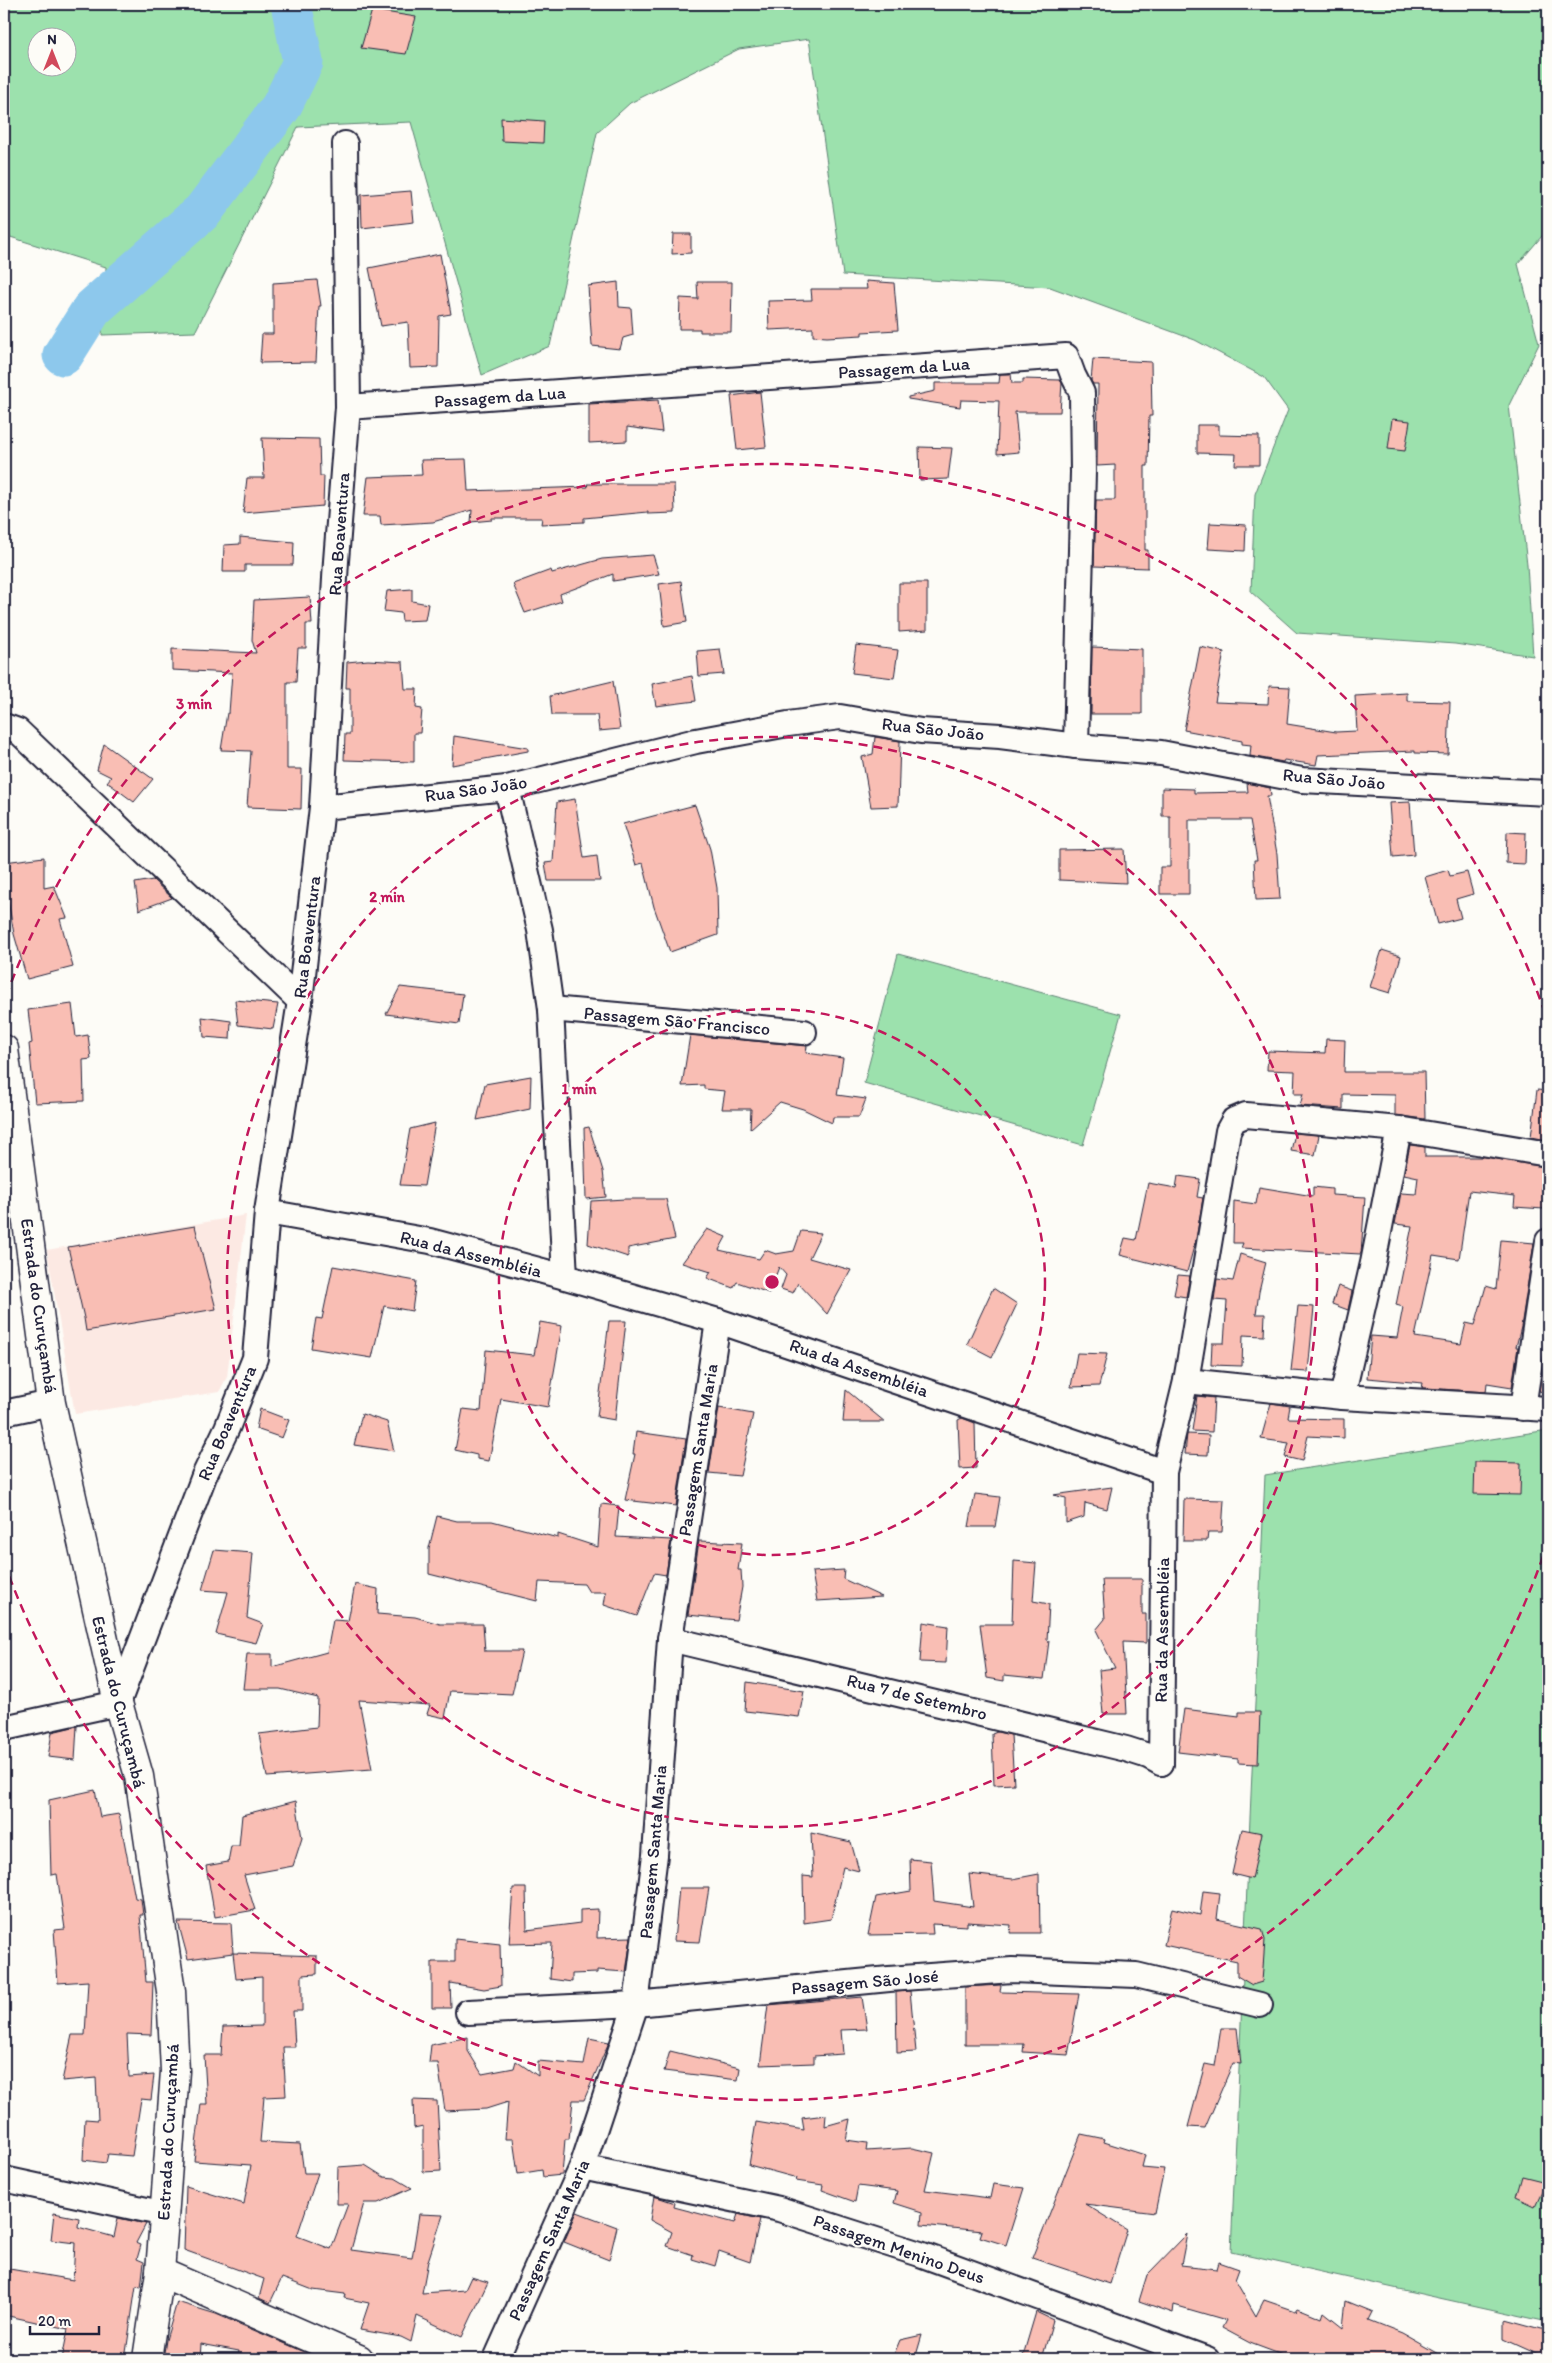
<svg xmlns="http://www.w3.org/2000/svg" width="1552" height="2363" font-family="Itim,sans-serif">
<style>
.built{fill:#fce9e3}
.green{fill:#9ce1ad;stroke:#5f8274;fill-rule:evenodd}
.lines{fill:none;stroke-linecap:round;stroke-linejoin:round}
.river{stroke:#8dc8ec;stroke-width:41}
.building{fill:#f9beb4;stroke:#22223b}
.street-casing{stroke:#22223b;stroke-width:28}
.secondary-casing{stroke:#22223b;stroke-width:31}
.street{stroke:#fdfcf7;stroke-width:24}
.secondary{stroke:#fdfcf7;stroke-width:28}
.ring{fill:none;stroke:#c2185b;stroke-width:2.5;stroke-dasharray:9 6}
.labels{text-anchor:middle;stroke-width:4.5;stroke-linejoin:round;paint-order:stroke}
.street-label{font-size:18px;fill:#22223b;stroke:#fdfcf7}
.centre{fill:#c2185b;stroke:#fdfcf7;stroke-width:2.5}
.ring-label{font-size:15px;text-anchor:middle;font-weight:bold;fill:#c2185b;stroke:#fdfcf7;stroke-width:4.5;stroke-linejoin:round;paint-order:stroke}
</style>
<rect width="100%" height="100%" fill="#fdfcf7"/>
<filter id="ink" filterUnits="userSpaceOnUse"><feTurbulence type="fractalNoise" baseFrequency=".02" numOctaves="2"/><feDisplacementMap in="SourceGraphic" scale="10" xChannelSelector="R" yChannelSelector="G"/><feConvolveMatrix kernelMatrix="1 2 1 2 8 2 1 2 1" color-interpolation-filters="sRGB"/></filter>
<g filter="url(#ink)">
<!-- built -->
<path class="built" d="M246,1215l-19,162 -8,15 -144,22 -28,-164z"/>
<!-- green -->
<g class="green">
<path d="M4,4h1544v225l-30,35 21,80 -30,61 18,160 6,91 -78,-12 -158,-11 -46,-41 4,-98 33,-84 -24,-33 -69,-37 -145,-53 -207,-12 -34,-236 -70,10 -109,54 -33,30 -47,213 -68,29 -71,-253 -113,5 -103,205 -93,3 4,-68 -102,-32zM38,38h30v30h-30z"/>
<path d="M898,954l223,60 -38,131 -219,-62z"/>
<path d="M1548,1430v892l-317,-70 34,-777z"/>
</g>
<g class="lines">
<!-- river -->
<path class="river" d="M63,355l29,-46 111,-98 78,-104 22,-45 -12,-58"/>
</g>
<!-- building -->
<g class="building">
<path d="M372,10l44,7 -10,37 -45,-6z"/>
<path d="M501,118l43,3 -1,22 -41,-2z"/>
<path d="M411,191l3,31 -52,6 -1,-33z"/>
<path d="M673,234h18v19l-19,1z"/>
<path d="M440,254l11,60 -12,2 -1,51 -28,1 -2,-46 -27,4 -12,-58z"/>
<path d="M317,280l4,26h-2l-3,56 -56,1 2,-29h11v-51z"/>
<path d="M866,281l28,2 4,47 -36,2v3l-35,2 -14,-1v-8l-44,2 -1,-29 44,-1 -1,-11h56z"/>
<path d="M618,282l1,25 12,1 2,27 -10,3 -3,11 -28,-3 -4,-60z"/>
<path d="M697,282h35l-1,50h-31v-3h-21l1,-31 18,1z"/>
<path d="M1093,359l58,3 1,54h-3l-1,50h-3v84h3v18l-54,-2 2,-66h19v-35l-18,1 1,-82h-5l-2,-3z"/>
<path d="M1000,374h11l1,9h11v-4l37,1 2,3 -2,29h-45l4,40 -22,2 2,-53 -38,-1 -1,7 -52,-8v-2l27,-6v-8h64z"/>
<path d="M760,392l6,55 -29,3 -6,-54z"/>
<path d="M658,400l4,32 -35,-5v14l-38,2v-39z"/>
<path d="M1392,419l18,2 -5,30 -17,-2z"/>
<path d="M1197,425h22v10l40,1v29h-24l1,-11 -39,-1z"/>
<path d="M262,438l57,1 1,37h4l-1,30 -80,7 4,-35h17z"/>
<path d="M919,447l33,1 -4,31 -28,1z"/>
<path d="M466,459l2,32 120,-4 -1,-3h87l1,29 -27,1v-2l-64,6v4l-43,2 1,-6h-50v2l-21,2 1,-12 -39,12 -52,3 -1,-9h-17l5,-39 54,-2 -1,-15z"/>
<path d="M1210,523l36,2 -1,26 -37,-2z"/>
<path d="M240,537l54,5 -1,23h-48v7h-22l1,-27 16,-1z"/>
<path d="M653,555l6,19 -46,7v-7l-53,20 2,7 -37,12 -12,-29 38,-14 1,3 50,-14z"/>
<path d="M681,581l6,41 -23,4 -5,-42z"/>
<path d="M899,583h28v47l-28,2z"/>
<path d="M412,589v12l16,3 -3,16 -23,1 -1,-8 -17,-2 3,-20z"/>
<path d="M310,597l2,27h-6v24h-8l-2,34h-9v87h15l-1,40 -54,-2 4,-56 -30,-1 6,-37h2l3,-40 -60,-3v-21l84,4 -4,-13 2,-40z"/>
<path d="M856,645l42,5 -4,28 -42,-5z"/>
<path d="M1092,647l50,2v65h-51z"/>
<path d="M1200,647l24,5 -9,50 53,2 1,-18 21,1 -3,37 49,8 21,-1 -2,-35 52,-3v8l43,1 -2,52 -33,-1v-2l-97,4 -2,10 -32,-5 -1,2 -33,-6 1,-11 -9,-1v-3l-58,-11z"/>
<path d="M720,649l4,25 -25,2 -2,-25z"/>
<path d="M368,660l35,2 2,27h12l-1,19 6,1 -2,24h-6v29l-70,-2 1,-26h5v-46h-4l1,-26z"/>
<path d="M692,676l4,25 -40,5 -4,-22z"/>
<path d="M613,681l7,48 -21,2 -2,-16h-45l-2,-19z"/>
<path d="M454,736l74,12v3l-76,14z"/>
<path d="M875,737l25,4 -2,65 -27,1 -9,-50 11,-3z"/>
<path d="M104,744l49,35 -19,23 -27,-20 4,-5 -14,-7z"/>
<path d="M1247,783l23,5 1,8h-4l10,58 3,45 -24,1 -2,-40h3l-7,-40h-61v74h-29v-27h10v-51h-8v-28l32,1v4l54,-1z"/>
<path d="M575,799l9,59 13,-2 3,25h-52l-3,-18 8,-1 4,-60z"/>
<path d="M1410,802l4,53 -21,2 -4,-54z"/>
<path d="M695,805l15,44 7,39 1,47 -48,17 -16,-45 -11,-44 -7,2 -13,-41z"/>
<path d="M1507,832l19,1 -1,31 -19,-1z"/>
<path d="M1124,849l2,34 -67,-3v-30z"/>
<path d="M44,857v31l10,-2 13,32 -7,1 13,48 -46,12 -13,-45 -10,-56v-16z"/>
<path d="M1448,870l2,6 17,-4 6,22 -17,5 5,19 -23,6 -13,-47z"/>
<path d="M153,880l19,18 -33,12 -4,-27z"/>
<path d="M1382,950l19,6 -11,37 -20,-6z"/>
<path d="M400,987l63,7 -4,30 -73,-10z"/>
<path d="M235,1000l43,4 -5,25 -35,-4z"/>
<path d="M72,1004l4,33 12,-2 3,24 -8,1 1,41 -49,2 -6,-59 3,-1 -4,-33z"/>
<path d="M202,1017l29,4 -1,18 -26,-2z"/>
<path d="M690,1035l117,11 -1,7 37,5 -6,37 29,4 -7,18h-26l-1,6 -29,-14 -23,-7 -30,27 1,-20h-29l3,-18 -21,-2v-4l-22,1z"/>
<path d="M1326,1039l19,1 -1,32h80l1,47 -30,-4v-20l-52,-1v15l-43,-3 3,-12h-9l1,-23 -28,-1 1,-19 57,2z"/>
<path d="M531,1076l-1,33 -53,11 8,-36z"/>
<path d="M1537,1090l11,1v49l-17,-3z"/>
<path d="M435,1123l-11,63 -24,-1 10,-56z"/>
<path d="M589,1127l14,44 3,26 -20,2 -2,-71z"/>
<path d="M1295,1133l24,2 -4,20 -24,-4z"/>
<path d="M1410,1145l15,2v10h60l60,10 -4,22 5,1 -2,19 -30,-2 1,-11 -46,-5 -10,68 -26,-4 -18,82 46,7 5,-21 9,2 11,-39 10,3 5,-49 33,3 -13,84 -5,20h2l-6,40 -25,-4 -1,9 -60,-4h-4l1,-5 -56,-5 4,-42 26,2 6,-31 -7,-2 16,-79 -17,-2 6,-31 15,1 2,-17 -14,-3z"/>
<path d="M1178,1176l22,3 -3,18 6,1 -7,41 -9,33 -67,-17 5,-17 11,2 12,-57 28,5z"/>
<path d="M1259,1187l54,9v-9l19,2v6l33,2 -4,57 -120,-6 2,-5h-10l1,-42 22,3z"/>
<path d="M625,1199h41l9,40 -47,9v9l-40,-13 3,-43z"/>
<path d="M195,1226l21,83 -130,22 -2,-13 -16,-71z"/>
<path d="M707,1229l19,8 -7,13 40,9 6,-9 11,4 18,-3 7,-20 20,2 -12,25 42,12 -24,44 -29,-31 -5,10 -12,-4 5,-14 -7,-8 -10,26 -32,-11 -4,6 -26,-10 4,-6 -29,-9z"/>
<path d="M1240,1254l26,8 -7,30 -3,22h9l-1,22 -21,-1 -1,31 -31,-1 1,-22h12l3,-42 -13,-1 3,-21 16,2z"/>
<path d="M333,1266l83,15 -4,30 -28,-5 -12,52 -61,-10 5,-30 6,1z"/>
<path d="M1178,1275l12,1 -4,21 -12,-2z"/>
<path d="M1338,1286l14,5 -4,19 -16,-6z"/>
<path d="M993,1288l24,16 -25,53 -25,-13z"/>
<path d="M1298,1306l16,1 -6,65 -17,-1z"/>
<path d="M609,1321h17l-11,99 -18,-3z"/>
<path d="M540,1322l22,4 -14,81 -47,-8 -12,62 -12,-2v-4l-22,-5 8,-41 18,2 5,-61 48,5z"/>
<path d="M1077,1353l30,1 -8,32 -28,1z"/>
<path d="M1542,1373h6v20l-9,-2z"/>
<path d="M846,1390l39,32h-42z"/>
<path d="M1197,1396l17,2 -2,34 -20,-1z"/>
<path d="M1271,1403l19,3 -2,12 56,1v19l-36,-2 -6,25 -17,-4 4,-14 -28,-4z"/>
<path d="M719,1408l34,6 -13,62 -31,-3z"/>
<path d="M260,1409l29,11 -7,18 -26,-9z"/>
<path d="M362,1414l25,8 7,29 -40,-6z"/>
<path d="M962,1418l13,5 1,45 -16,1 -2,-49z"/>
<path d="M636,1432l50,7 -10,67 -51,-6 10,-46h-2z"/>
<path d="M1187,1434l22,1 -1,20 -23,-1z"/>
<path d="M1475,1462l46,1 -1,32 -46,-1z"/>
<path d="M1112,1487l-5,22 -22,-6 -1,14 -18,6v-25l-13,-3z"/>
<path d="M975,1494l25,3 -5,30h-26z"/>
<path d="M1184,1499l40,1 -2,32h-14l-1,9h-24z"/>
<path d="M601,1504l18,2 -3,31 55,3 -5,35 -12,-2 -17,43 -33,-11 2,-13h-17l-5,-8 -45,-2 -2,19 -108,-27v-26l8,-32 20,5h35l66,17v-4l40,13z"/>
<path d="M699,1541l43,2 -4,27h3l1,17 -6,33 -48,-5z"/>
<path d="M214,1550l39,3 -6,65 16,6 -7,19 -40,-9 12,-42 -26,-2z"/>
<path d="M1014,1561l22,2 -3,38 16,3 -2,36 2,1 -5,38 -40,-4v6l-17,-3 -7,-54h32z"/>
<path d="M844,1570l-1,9 39,18 -65,4 -5,-29z"/>
<path d="M1102,1579h40v35h4v29l-23,-1 4,72h-24l-4,-44 16,-2 -19,-38 9,-11z"/>
<path d="M355,1584l23,5 -1,25 38,3 25,7h43l2,27h37l-10,43 -62,-3 -5,27 -18,-4 3,-9 -71,-5 13,69 -105,8 -8,-43 58,-7 1,-29 -38,-9h-37l4,-35h25v13l55,-15 6,-32 15,1z"/>
<path d="M923,1622l25,4 -2,37 -26,-1z"/>
<path d="M747,1682l57,9 -5,26 -54,-6z"/>
<path d="M1184,1709l55,7v-4h21l-2,52 -20,-1v-4l-60,-7z"/>
<path d="M77,1726l-2,34 -27,-3 4,-25z"/>
<path d="M997,1732l14,3 3,49 -20,1 -2,-51z"/>
<path d="M95,1790l5,27 19,-3 16,84 6,1 2,16h-3l6,67h7l-2,53 -24,-1 2,43 25,-2 -3,25 -10,-1 -9,57 -24,-2 -2,9 -23,-3 2,-41 13,1 -2,-42 -34,3 10,-46h13l3,-54 -30,2 -4,-53 11,-1 -8,-55 -6,1 -1,-36 -1,-39z"/>
<path d="M296,1801l6,37 -9,28 -49,9 11,35 -40,7 -9,-51 22,-4 3,-16h8l3,-31z"/>
<path d="M1242,1829l20,4 -10,46 -20,-5z"/>
<path d="M811,1833l40,9 8,29 -16,-4 -12,52 -27,4 -1,-47 10,1z"/>
<path d="M910,1859l21,2 3,40 39,6 -4,-33 44,5 26,-5 1,59h-30l1,-8 -44,-3v4l-35,-2 1,10 -65,1 8,-38 35,-6z"/>
<path d="M513,1888h13l1,42 53,-7v-13l18,-1 -1,29 34,-1 -5,35 -29,-2v3l-25,1v8l-22,-3 2,-36 -43,1z"/>
<path d="M679,1888h30l-9,54 -26,-1z"/>
<path d="M1203,1891l17,2 -3,26 45,10 3,11 -3,42 -10,3 -15,-9v-15l-73,-16 8,-37 28,7z"/>
<path d="M178,1922l53,1 2,30 -45,6z"/>
<path d="M455,1939l45,5 1,42 -17,3 -34,-6 1,25h-19v-46h23z"/>
<path d="M233,1953l84,3v18l-15,1v36h-9l2,36h-12l3,49 -22,1 -4,45 40,2 4,29h14l-21,63 34,13 17,-45h-11l1,-37 27,-2 19,12 11,1 17,10 -34,15h-14l-13,47 61,8 7,-44 24,1 -15,46 -6,32 43,-3 6,-13 17,5 -26,55 -45,-21 -6,26 -10,-5 -41,-7 9,-27 -25,-5 1,-4 -32,-4 -31,-12 -12,25 -11,-5 5,-19 -80,-29 2,-64 58,18 7,-39 -57,-4 7,-57h6l-3,-49h17l2,-28 39,-1v-49l-26,2z"/>
<path d="M1001,1985l-1,7 79,2 -11,61 -45,-3 1,-8h-59v-57z"/>
<path d="M910,1991l6,61 -19,1 -1,-61z"/>
<path d="M862,1997l5,32 -26,1 2,24 -29,2v7l-54,2 8,-60z"/>
<path d="M1221,2028h16l4,36 -8,-1 -28,65 -17,-1 17,-63 10,2z"/>
<path d="M468,2037v14l14,23 32,-6 2,-7 22,15v-15l46,4 5,-27 20,4 -25,58h-11l-4,39h-4l-3,36 -19,2 -1,-7 -24,4 -5,-35h-8l3,-37 -22,7 -41,2 -7,-48h-9l2,-18z"/>
<path d="M670,2051l70,17 -2,12 -74,-9z"/>
<path d="M413,2100l24,1 4,70 -18,1v-46l-9,2z"/>
<path d="M826,2115l-1,11 25,-7 -4,21 21,3 -1,8 46,-3 22,5 -9,37 65,8 3,-14 31,4 -18,57 -26,-8 2,-6 -61,-6 1,-13 -28,-9 3,-12 -39,-5 -3,16 -33,-12 1,-5 -27,-4 1,-3 -48,-13 7,-43 48,8 -2,-12z"/>
<path d="M1081,2134l24,5 -1,3 41,13 -3,12 22,2 -9,44 -70,-9 42,26 -17,54 -78,-26z"/>
<path d="M1522,2176l24,6 -11,24 -19,-9z"/>
<path d="M654,2196l21,7 -1,4 61,16 3,-9 22,5 -10,43 -31,-11 -4,15 -23,-7 1,-4 -26,-9 5,-14 -22,-12z"/>
<path d="M577,2212l40,15 -8,33 -45,-18z"/>
<path d="M54,2213l25,5 -1,9 36,10 4,-19 28,6 -10,19 5,2 -4,14 7,3 -3,25 -5,-1 -11,73h-63l6,-30 -64,-14v-47l69,12 2,-37 -24,-3z"/>
<path d="M1187,2234l-6,31 36,4 2,-7 20,7 -4,11 21,36 8,-16 32,11 2,-3 24,10 2,-6 19,15 3,-26 27,11 -4,8 33,13 46,26h-155l-43,-16 -28,-15 4,-8 -52,-15 -1,8 -34,-12 8,-26z"/>
<path d="M177,2302l39,12 105,45h-84l2,-8 -38,-7 -1,15h-37l3,-19z"/>
<path d="M1036,2312l17,8 -11,39h-20z"/>
<path d="M1504,2320l44,12v27l-44,-20z"/>
<path d="M922,2335l-7,24h-23l8,-19z"/>
</g>
<g class="lines">
<!-- street casing -->
<g class="street-casing">
<g id="street">
<path d="M348,407l718,-51 7,19 9,18 1,79 -7,274"/>
<path d="M4,726l14,5 282,270"/>
<path d="M507,788l33,142 11,79 14,268"/>
<path d="M322,807l185,-19 189,-47 92,-17 52,-7 81,14 79,5 76,10 85,7 141,27 246,13"/>
<path d="M551,1009l253,23"/>
<path d="M267,1212l163,29 135,36 153,44 446,151"/>
<path d="M1186,1381l156,16 206,12"/>
<path d="M1342,1397l31,-134 26,-134"/>
<path d="M1523,1408l25,-167"/>
<path d="M4,1413l47,-10"/>
<path d="M670,1639l456,110 22,7 13,7"/>
<path d="M4,1728l114,-25 86,-227 23,-48 28,-70 12,-146 33,-211 22,-194 14,-246 12,-154 -3,-263"/>
<path d="M1161,1763l3,-291 22,-91 42,-250 6,-11 12,-5 153,14 149,25"/>
<path d="M468,2012l168,-8 253,-25 123,-9 124,5 124,30"/>
<path d="M582,2167l197,42 141,45 287,105"/>
<path d="M4,2179l161,35"/>
<path d="M496,2359l86,-192 54,-163 19,-149 15,-216 48,-318"/>
</g>
</g>
<!-- secondary casing -->
<g class="secondary-casing">
<g id="secondary">
<path d="M4,1049l47,354 67,300 21,73 32,215 4,80 -15,201 -13,87"/>
<path d="M160,2272l199,87"/>
</g>
</g>
<!-- street -->
<use href="#street" class="street"/>
<!-- secondary -->
<use href="#secondary" class="secondary"/>
</g>
</g>
<!-- distance rings -->
<g class="ring">
<circle cx="772" cy="1282" r="273"/>
<circle cx="772" cy="1282" r="545"/>
<path d="M1548 1542A818 818 0 0 1 6 1568M6 996A818 818 0 0 1 1548 1022"/>
</g>
<g class="labels">
<!-- street labels -->
<g class="street-label">
<text transform="translate(904 368) rotate(-4)" y="6">Passagem da Lua</text>
<text transform="translate(500 397) rotate(-4)" y="6">Passagem da Lua</text>
<text transform="translate(339 534) rotate(-86)" y="6">Rua Boaventura</text>
<text transform="translate(933 729) rotate(6)" y="6">Rua São João</text>
<text transform="translate(1334 779) rotate(5)" y="6">Rua São João</text>
<text transform="translate(476 789) rotate(-8)" y="6">Rua São João</text>
<text transform="translate(307 937) rotate(-83)" y="6">Rua Boaventura</text>
<text transform="translate(677 1021) rotate(5)" y="6">Passagem São Francisco</text>
<text transform="translate(471 1254) rotate(14)" y="6">Rua da Assembléia</text>
<text transform="translate(39 1306) rotate(82)" y="6">Estrada do Curuçambá</text>
<text transform="translate(859 1368) rotate(19)" y="6">Rua da Assembléia</text>
<text transform="translate(227 1423) rotate(-67)" y="6">Rua Boaventura</text>
<text transform="translate(698 1450) rotate(-81)" y="6">Passagem Santa Maria</text>
<text transform="translate(1162 1630) rotate(-89)" y="6">Rua da Assembléia</text>
<text transform="translate(917 1697) rotate(14)" y="6">Rua 7 de Setembro</text>
<text transform="translate(119 1702) rotate(76)" y="6">Estrada do Curuçambá</text>
<text transform="translate(653 1852) rotate(-85)" y="6">Passagem Santa Maria</text>
<text transform="translate(865 1982) rotate(-5)" y="6">Passagem São José</text>
<text transform="translate(168 2132) rotate(-87)" y="6">Estrada do Curuçambá</text>
<text transform="translate(549 2240) rotate(-66)" y="6">Passagem Santa Maria</text>
<text transform="translate(899 2249) rotate(19)" y="6">Passagem Menino Deus</text>
</g>
</g>
<circle cx="772" cy="1282" r="8" class="centre"/>
<g class="ring-label">
<text x="194" y="709">3 min</text>
<text x="387" y="902">2 min</text>
<text x="579" y="1094">1 min</text>
</g>
<!-- margin -->
<rect width="1552" height="2363" fill="none" stroke="#fdfcf7" stroke-width="20"/>
<rect x="10" y="10" width="1532" height="2343" fill="none" stroke="#22223b" stroke-width="2" filter="url(#ink)"/>
<!-- north arrow -->
<g transform="translate(52 52)"><circle r="24" fill="#fdfcf7" stroke="#a5a5ac"/>
<path d="M0-4L9 19L0 12L-9 19Z" fill="#d1495b"/>
<text y="-8" font-size="14" font-weight="bold" text-anchor="middle" fill="#22223b">N</text>
</g>
<!-- scale -->
<path d="M30 2326v8h69v-8" fill="none" stroke="#22223b" stroke-width="2.5"/>
<text x="38" y="2326" font-size="15" fill="#22223b" stroke="#fdfcf7" stroke-width="4" paint-order="stroke">20 m</text>
</svg>
